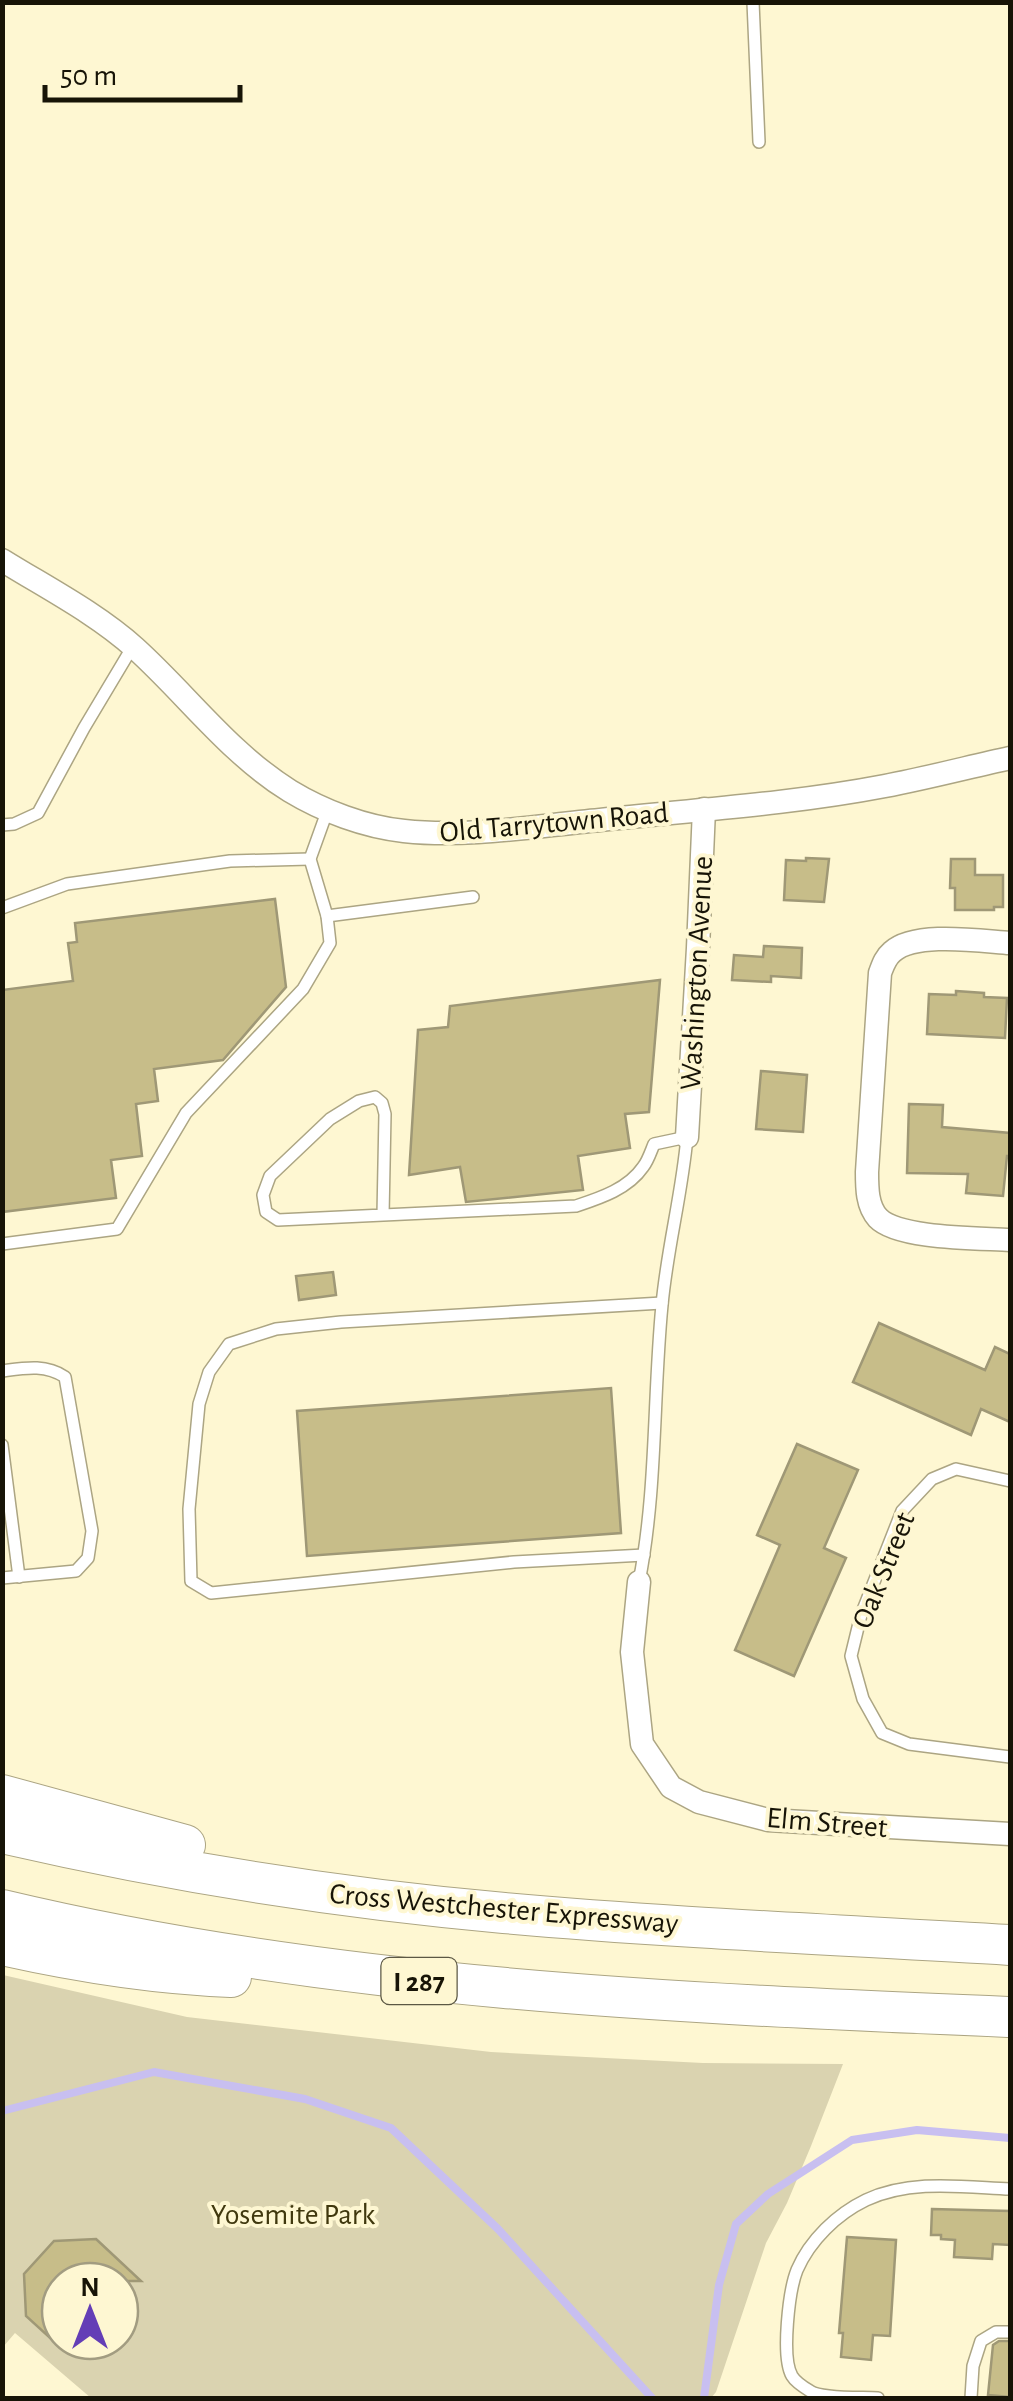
<svg xmlns="http://www.w3.org/2000/svg" width="1013" height="2401" font-family="'Alegreya Sans',sans-serif">
<style>
.green{fill:#dad3b0;fill-rule:evenodd}
.lines{fill:none;stroke-linecap:round;stroke-linejoin:round}
.stream{stroke:#c8bff0;stroke-width:8}
.building{fill:#c7bd89;stroke:#9f9876;stroke-width:2.5}
.service-casing{stroke:#aca583;stroke-width:14}
.minor-casing{stroke:#aca583;stroke-width:25}
.motorway-casing{stroke:#aca583;stroke-width:42}
.service{stroke:#fff;stroke-width:11}
.minor{stroke:#fff;stroke-width:22}
.motorway{stroke:#fff;stroke-width:40}
.labels{text-anchor:middle;stroke-width:8;stroke-linejoin:round;paint-order:stroke}
.shield{fill:#fef7d2;stroke:#5c5844;stroke-width:2.5}
.shield-label{font-size:28px;font-weight:bold;fill:#171407}
.street-label{font-size:30px;fill:#171407;stroke:#fef7d2}
.park-label{font-size:30px;fill:#40380e;stroke:#fef7d2}
</style>
<rect width="100%" height="100%" fill="#fef7d2"/>
<!-- green -->
<path class="green" d="M3,1975l184,42 304,35 212,11 140,1 -32,82 -24,57 -21,40 -50,149 -5,6h-620l-76,-65 -12,14zM60,2281h60v60h-60z"/>
<g class="lines">
<!-- stream -->
<g class="stream">
<path d="M2,2111l152,-39 151,27 86,29 107,101 154,169"/>
<path d="M704,2398l15,-113 17,-61 32,-30 84,-54 65,-10 93,8"/>
</g>
</g>
<!-- building -->
<g class="building">
<path d="M806,858l23,1 -5,43 -40,-2 2,-40 20,1z"/>
<path d="M951,859h24v16h28v32h-9v3h-39v-22h-5z"/>
<path d="M275,899l11,88 -63,73 -69,9 4,32 -22,3 6,52 -31,4 5,38 -114,14v-222l71,-9 -5,-38 9,-1 -2,-19z"/>
<path d="M764,946l38,2 -1,30 -30,-2v6l-39,-2 2,-25 29,2z"/>
<path d="M660,980l-11,132 -24,2 5,34 -52,8 5,34 -117,12 -6,-35 -51,8 9,-145 30,-3 2,-21z"/>
<path d="M956,991l28,2v4l23,1 -2,40 -78,-4 2,-40 27,1z"/>
<path d="M761,1071l46,4 -4,57 -47,-3z"/>
<path d="M909,1104l34,1 -1,22 68,6v23h-3l-4,40 -37,-3 2,-19 -61,-1z"/>
<path d="M333,1272l3,23 -37,5 -3,-24z"/>
<path d="M879,1323l106,47 10,-23 15,7v68l-29,-13 -10,26 -118,-53z"/>
<path d="M611,1388l10,145 -314,23 -10,-145z"/>
<path d="M797,1444l61,26 -34,78 22,10 -52,118 -59,-26 45,-105 -23,-10z"/>
<path d="M932,2209l78,2v34l-17,-1 -1,15 -38,-2 1,-17 -14,-1v-4h-10z"/>
<path d="M847,2237l49,3 -6,96 -17,-1 -2,25 -30,-3 2,-24h-4z"/>
<path d="M96,2239l45,42h-81v66l-34,-31 -2,-42 30,-33z"/>
<path d="M999,2341h11v56l-22,-2 5,-50z"/>
</g>
<g class="lines">
<!-- service casing -->
<g class="service-casing">
<g id="service">
<path d="M753,2l6,140"/>
<path d="M2,825l12,-1 24,-11 46,-85 49,-82"/>
<path d="M2,908l65,-24 163,-23 80,-2"/>
<path d="M327,916l146,-19"/>
<path d="M383,1215l2,-101 -3,-11 -7,-6 -16,4 -29,18 -60,57 -7,19 3,17 12,8 298,-14c24,-8 52,-17 67,-39 5,-6 8,-16 11,-23l33,-7c-5,57 -20,112 -25,168 -9,92 -5,186 -23,277"/>
<path d="M2,1244l115,-15 69,-116 117,-124 27,-46 -3,-27 -17,-57 18,-50"/>
<path d="M2,1371c23,-3 43,-7 63,6l27,154 -4,27 -12,13 -74,7"/>
<path d="M2,1445l17,132"/>
<path d="M1010,1481l-54,-12 -24,10 -30,32 -41,104 -10,41 12,43 19,34 27,11 101,13"/>
<path d="M644,1555l-130,7 -303,31 -20,-12 -2,-72 10,-105 10,-32 20,-28 47,-15 65,-7 321,-19"/>
<path d="M878,2398c-17,-1 -56,1 -68,-7 -5,-3 -15,-10 -18,-15 -11,-19 -3,-86 5,-106 13,-30 40,-56 69,-70 45,-21 97,-13 144,-11"/>
<path d="M971,2398l2,-32 8,-25 15,-9h14"/>
</g>
</g>
<!-- minor casing -->
<g class="minor-casing">
<g id="minor">
<path d="M2,560c45,28 94,53 133,88 52,47 94,105 155,143 33,20 75,36 114,40 65,7 130,-5 196,-11 94,-10 191,-16 285,-34 42,-8 84,-19 125,-28"/>
<path d="M1010,943c-30,-2 -95,-12 -118,9 -7,6 -9,13 -12,21l-13,199c0,16 0,34 11,46 20,21 102,20 132,22"/>
<path d="M687,1137l11,-189 6,-139"/>
<path d="M639,1582l-7,70 10,92 29,43 28,15 69,18 242,14"/>
</g>
</g>
<!-- motorway casing -->
<g class="motorway-casing">
<g id="motorway">
<path d="M2,1795l183,50"/>
<path d="M2,1833c165,38 333,65 502,80 168,15 338,22 506,32"/>
<path d="M2,1910c331,79 671,93 1008,107"/>
<path d="M2,1945c76,17 151,29 229,32"/>
</g>
</g>
<!-- service -->
<use href="#service" class="service"/>
<!-- minor -->
<use href="#minor" class="minor"/>
<!-- motorway -->
<use href="#motorway" class="motorway"/>
</g>
<g class="labels">
<!-- shield labels -->
<rect class="shield" x="381.5" y="1958" width="75" height="46" rx="8"/>
<g class="shield-label">
<text x="419" y="1991">I 287</text>
</g>
<!-- street labels -->
<g class="street-label">
<text transform="translate(554 822) rotate(-5)" y="10">Old Tarrytown Road</text>
<text transform="translate(696 973) rotate(-87)" y="10">Washington Avenue</text>
<text transform="translate(883 1570) rotate(-68)" y="10">Oak Street</text>
<text transform="translate(827 1822) rotate(5)" y="10">Elm Street</text>
<text transform="translate(504 1908) rotate(5)" y="10">Cross Westchester Expressway</text>
</g>
<!-- park labels -->
<g class="park-label">
<text x="293" y="2224">Yosemite Park</text>
</g>
</g>
<!-- border -->
<rect width="1013" height="2401" fill="none" stroke="#171407" stroke-width="10"/>
<!-- north arrow -->
<g transform="translate(90 2311)"><circle r="48" fill="#fef7d2" stroke="#a29c81" stroke-width="2.5"/>
<path d="M0-8L18 38L0 25L-18 38Z" fill="#643eb6"/>
<text y="-15" font-size="28" font-weight="bold" text-anchor="middle" fill="#171407">N</text>
</g>
<!-- scale -->
<path d="M45 85v15h195v-15" fill="none" stroke="#171407" stroke-width="5"/>
<text x="60" y="85" font-size="30" fill="#171407" stroke="#fef7d2" stroke-width="8" paint-order="stroke">50 m</text>
</svg>
